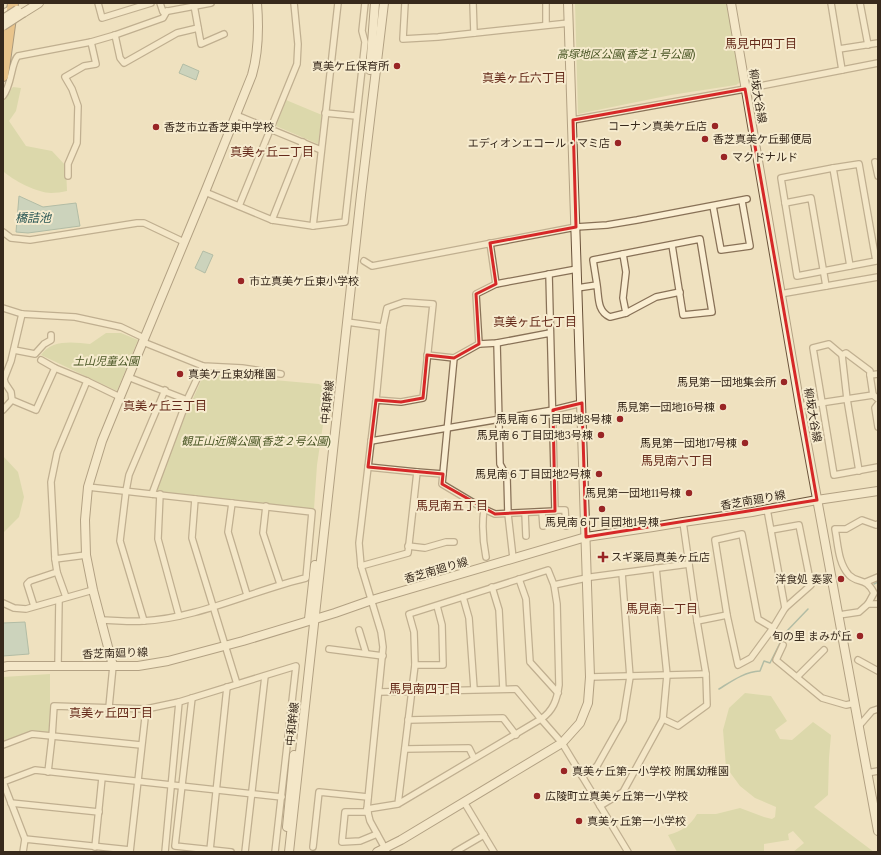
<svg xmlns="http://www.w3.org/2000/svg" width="881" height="855" font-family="Lora,'Noto Sans JP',serif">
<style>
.green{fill:#c6cd93}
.water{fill:#a2c1b8;stroke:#698e85}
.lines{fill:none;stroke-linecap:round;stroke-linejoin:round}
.stream{stroke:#698e85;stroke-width:1.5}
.street-casing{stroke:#887157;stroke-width:8}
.secondary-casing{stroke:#6a523a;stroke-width:10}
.highway-casing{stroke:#553f2b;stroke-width:12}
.street{stroke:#faeed2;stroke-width:5.5}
.secondary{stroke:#faeed2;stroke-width:8}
.highway{stroke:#e2a04c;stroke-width:10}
.secondary-bridge-casing{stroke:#6a523a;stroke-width:10;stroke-linecap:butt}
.secondary-bridge{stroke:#faeed2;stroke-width:8}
.marked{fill:none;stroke:#d62828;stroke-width:3;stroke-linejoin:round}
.poi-dot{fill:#992525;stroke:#f6ebce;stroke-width:1.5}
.labels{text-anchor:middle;stroke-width:4;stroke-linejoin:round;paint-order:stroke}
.park-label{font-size:11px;font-style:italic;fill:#475422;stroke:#f6ebce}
.poi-label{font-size:11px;fill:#37291c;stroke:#f6ebce;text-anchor:end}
.street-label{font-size:11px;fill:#37291c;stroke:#f6ebce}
.neighbourhood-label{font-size:12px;fill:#652a1a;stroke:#f6ebce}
.water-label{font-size:12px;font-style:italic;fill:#2a5755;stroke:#f6ebce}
</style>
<rect width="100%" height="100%" fill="#efe1bf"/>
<!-- green -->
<g class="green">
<path d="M575,3h152l13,69 1,10 -5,3 -65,10 -93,19z"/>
<path d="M13,87l8,1 -5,23 -7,10 17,25 26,5 14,15 1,25c-5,1 -11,2 -16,2 -13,0 -39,-13 -48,-22v-71z"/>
<path d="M286,100l36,15 -4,29 -42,-18z"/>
<path d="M106,333h15l17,7 -21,51 -76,-36c10,-16 33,-13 49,-11z"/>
<path d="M204,374l115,10 9,7 -11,74 -3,44 -158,-16 23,-63z"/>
<path d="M3,456l15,16 6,25 -5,20 -16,16z"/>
<path d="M50,674v60l-17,-2 -30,10v-65z"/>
<path d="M745,693l26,3 16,25 -12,9 5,9 12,1 21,-18 18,13 -2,23 -1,37 -14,12 60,45h-81l11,-9 -11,-12 -5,3 1,6 -25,4v8h-87l-9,-17c14,-4 22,-9 29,-21h19l24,-6 24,9 8,2 3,-2 1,-10 -21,-9 -15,-12 -14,-19 -3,-37 6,-22z"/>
</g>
<!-- water -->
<g class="water">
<path d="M183,64l16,7 -3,9 -17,-7z"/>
<path d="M19,196l24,11 33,-4 4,23 -52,7 -12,-1z"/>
<path d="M203,251l10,4 -8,18 -10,-5z"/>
<path d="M25,622l4,32 -26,2v-33z"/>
</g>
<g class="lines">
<!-- stream -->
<g class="stream">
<path d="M874,584l4,-2"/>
<path d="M719,689c13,-8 25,-17 41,-18l4,-10 6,2 15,-30 23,-24"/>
</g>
<!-- street casing -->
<g class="street-casing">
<g id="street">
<path d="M98,3l4,15 49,-15"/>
<path d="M160,3l3,9 48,-9"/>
<path d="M405,3l-2,36 35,-2 131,-14"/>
<path d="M473,3l1,30"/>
<path d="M546,3v22"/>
<path d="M831,3l11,67"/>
<path d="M860,3l8,42"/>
<path d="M194,5l7,39 23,-10"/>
<path d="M3,13l9,-5"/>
<path d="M115,35l5,23 4,5 53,-30 21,-5"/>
<path d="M839,49l39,-6"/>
<path d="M3,96c9,-11 8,-34 15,-40l73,-14 24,-7 48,-17 4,-7"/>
<path d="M325,113l31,3"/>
<path d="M236,115l85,35"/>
<path d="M573,120l172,-31 133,-26"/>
<path d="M875,162l3,14"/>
<path d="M859,164l17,97 -79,15 -16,-98 52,-10z"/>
<path d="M833,168l17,98"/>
<path d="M68,176v-12l9,-21 1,-37 -6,-17 -7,-12 19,-11 12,-2 -5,-22"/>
<path d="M205,192l67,28 41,6 32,-4 20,-180 -3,-11 3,-28"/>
<path d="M785,203l26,-5 15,88"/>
<path d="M239,206l58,-142 1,-20 -4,-41"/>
<path d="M713,206l8,44 29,-4 -8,-45"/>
<path d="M272,220l31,-78"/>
<path d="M313,226l25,-223"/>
<path d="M3,232l8,6 19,2 107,-17h7l40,19"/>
<path d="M490,243l6,41"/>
<path d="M623,254l77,-15 12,73 -29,3 -11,-70"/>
<path d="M364,261l8,5 204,-39 31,-2 30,-5 110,-21"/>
<path d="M549,274l6,237 -60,3 -11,-5 -42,-25 12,-126 25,-14 18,-1 53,-10"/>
<path d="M577,288l20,-3 -4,-25 30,-6 3,18 -3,26 3,15 -16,4c-13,-6 -11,-19 -13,-32"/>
<path d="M780,294l98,-17"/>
<path d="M3,308l19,6 53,3 46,10 23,11"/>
<path d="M626,313l30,-16 24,-5"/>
<path d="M22,314l-11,47 -7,18 1,4 6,9 1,8 24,10 19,-42"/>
<path d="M347,322l36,5"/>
<path d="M143,342l60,24 39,2 39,6"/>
<path d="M497,343l3,121 7,13 1,37 5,44"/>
<path d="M479,344l-3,-50 20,-10 81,-15"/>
<path d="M14,350l21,4 9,-10 7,-4v-5"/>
<path d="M427,355l27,3"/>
<path d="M842,355l5,44 12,72"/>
<path d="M41,360l14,8 32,13"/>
<path d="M878,374l-8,1v-4l-24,-18 -4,2 -13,-11 -16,4 21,127 44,-8"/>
<path d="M870,375l3,20"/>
<path d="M128,377l59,23"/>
<path d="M376,400l25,2 22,-4 10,-94 -29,-2 -17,6 -4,19 -7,73 -17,143 2,23 20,66 2,15 -16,162 3,12 17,31"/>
<path d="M878,404l-3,4 3,19"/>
<path d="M800,406l73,-11 5,4"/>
<path d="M3,410l9,-10"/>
<path d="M371,441l182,-31 29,-7"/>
<path d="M417,472l26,2"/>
<path d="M88,487l224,25 -6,66c-52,12 -110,41 -163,43 -14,1 -29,-1 -43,-1"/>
<path d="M152,494l35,-94 16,-34"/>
<path d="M160,494l-2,45 21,77"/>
<path d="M195,499l-3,39 45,146"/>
<path d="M232,503l-4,29 19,63"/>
<path d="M266,506l-3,27 17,51"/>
<path d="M484,509c-2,15 -1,33 2,48"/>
<path d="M767,509l18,99"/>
<path d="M555,510h10l1,16"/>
<path d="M542,512l1,14"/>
<path d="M525,513l1,23"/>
<path d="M771,530l28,-5 12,60 -26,23 -12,20 -22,30 -13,7 -11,-50 -12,-75 27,-6 16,85 15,9"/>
<path d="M408,546l17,2 21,-6h8"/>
<path d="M86,555l-31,4 -4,-77 6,-29 30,-72 33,16"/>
<path d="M55,559l2,13 9,25"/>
<path d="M361,566l47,-13 9,-81 -49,-5"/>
<path d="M519,579l7,20 4,63 28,31"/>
<path d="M866,582l12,-5"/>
<path d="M554,585l37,-8 98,-13"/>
<path d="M492,587l7,23 4,79"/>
<path d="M463,597l6,21 5,71"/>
<path d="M3,603l11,5 12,1 67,-19"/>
<path d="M868,604h10"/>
<path d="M34,606l-7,-22 3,-3 27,-9"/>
<path d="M839,615l20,-3 9,-8 6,-11c-8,-16 -16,-9 -25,-18 -11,-12 -11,-31 -14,-46h11l16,-9 14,5 2,-1"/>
<path d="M144,621l-24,-80 6,-50 3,-16 36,-85"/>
<path d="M697,621l30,-6"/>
<path d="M359,630l7,23"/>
<path d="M783,645l-7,15 46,38 24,7 9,-2"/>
<path d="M329,649l54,7"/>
<path d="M858,660l20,11"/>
<path d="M58,665l1,-65"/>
<path d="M415,665h28l-1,-40 -5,-19"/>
<path d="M590,677l116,-3"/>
<path d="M797,677l27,-27"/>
<path d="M379,692l137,-3 25,30 21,24 66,109"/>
<path d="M192,698l-17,148 56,6"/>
<path d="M109,707l4,-41"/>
<path d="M146,709l33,-7"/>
<path d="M663,719l15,7 29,-21 -1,-31 -9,-53 -14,-99"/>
<path d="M408,720l95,-2 13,17"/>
<path d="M859,726l13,-15 6,-2"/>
<path d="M3,745l29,-11 109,11"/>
<path d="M405,749l64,-1 5,10"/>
<path d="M48,772l4,-35 2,-31 92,3 -16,143"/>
<path d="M867,773l11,-2"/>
<path d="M582,776l15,-10 26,-46 7,-43 -8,-104"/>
<path d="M3,782l32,-12 247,27"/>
<path d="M3,782l22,57"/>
<path d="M464,802l30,50"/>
<path d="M11,803l88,9"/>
<path d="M600,806l23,-14 40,-73 4,-44 -11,-107"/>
<path d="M367,809l31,-5 143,-85c12,-8 16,-19 18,-34l-2,-81 -3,-19 -6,-15 -139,44 5,18 1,33 -17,139"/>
<path d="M368,812h-23l-3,30 18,-1 17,-7"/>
<path d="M95,847l7,-69"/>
<path d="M313,847l6,-55 49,5"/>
<path d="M210,850l17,-163"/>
<path d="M23,852l2,-13 105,11"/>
<path d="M165,852l14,-150 117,-36 -21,186"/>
<path d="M245,852l20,-176"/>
<path d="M455,852l29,-17"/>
</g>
</g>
<!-- secondary casing -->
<g class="secondary-casing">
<g id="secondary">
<path d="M731,3l69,403 78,425"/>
<path d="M23,13l16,-10"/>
<path d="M370,70l5,-67"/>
<path d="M309,619l6,-54"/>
<path d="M113,666l-20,-76 -7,-35 -1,-35 3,-33 14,-46 18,-44 85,-205 47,-117c7,-24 7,-47 5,-72"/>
<path d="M3,667l5,-1h130l30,-5 75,-20 92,-28 37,-13 214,-63 67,-10 30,-5 69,-10 65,-12 61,-9"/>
<path d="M287,827l7,-72"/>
<path d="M289,852l72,-657 23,-192"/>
<path d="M377,852l24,-12 161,-97 18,-20 8,-20 2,-26 -22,-674"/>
</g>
</g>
<!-- highway casing -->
<g class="highway-casing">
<path id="highway" d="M3,76l10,-73"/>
</g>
<!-- street -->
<use href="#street" class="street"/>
<!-- secondary -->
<use href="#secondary" class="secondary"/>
<!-- highway -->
<use href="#highway" class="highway"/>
<!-- secondary-bridge casing -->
<g class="secondary-bridge-casing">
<g id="secondary-bridge">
<path d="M3,19l14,-9"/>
<path d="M3,26l20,-13"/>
</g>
</g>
<!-- secondary-bridge -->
<use href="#secondary-bridge" class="secondary-bridge"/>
</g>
<!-- marked area -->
<path d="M0 0H881V855H0ZM745,89l72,411 -231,37 -4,-134 -29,7 2,101 -60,3 -53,-30 1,-10 -75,-7 8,-67 25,2 22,-4 4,-43 27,3 25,-14 -3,-50 20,-10 -6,-41 86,-16 -3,-107z" fill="#efe1bf" fill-opacity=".55" fill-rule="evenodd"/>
<path class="marked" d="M745,89l72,411 -231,37 -4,-134 -29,7 2,101 -60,3 -53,-30 1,-10 -75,-7 8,-67 25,2 22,-4 4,-43 27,3 25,-14 -3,-50 20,-10 -6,-41 86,-16 -3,-107z"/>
<!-- markers -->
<g class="poi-dot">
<circle cx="397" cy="66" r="4"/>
<circle cx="715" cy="126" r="4"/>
<circle cx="156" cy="127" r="4"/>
<circle cx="705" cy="139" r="4"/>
<circle cx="618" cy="143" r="4"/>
<circle cx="724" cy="157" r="4"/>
<circle cx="241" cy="281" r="4"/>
<circle cx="180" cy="374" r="4"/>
<circle cx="784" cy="382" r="4"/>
<circle cx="723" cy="407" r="4"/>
<circle cx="620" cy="419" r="4"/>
<circle cx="601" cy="435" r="4"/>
<circle cx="745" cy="443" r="4"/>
<circle cx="599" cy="474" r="4"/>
<circle cx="689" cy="493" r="4"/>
<circle cx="602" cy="509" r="4"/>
<path d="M601 551h4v4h4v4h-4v4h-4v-4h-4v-4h4z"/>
<circle cx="841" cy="579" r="4"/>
<circle cx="860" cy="636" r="4"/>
<circle cx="564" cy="771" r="4"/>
<circle cx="537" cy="796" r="4"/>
<circle cx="579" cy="821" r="4"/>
</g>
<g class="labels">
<!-- park labels -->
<g class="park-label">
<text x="626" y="58">高塚地区公園(香芝１号公園)</text>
<text x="106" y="365">土山児童公園</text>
<text x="256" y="445">観正山近隣公園(香芝２号公園)</text>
</g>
<!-- poi labels -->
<g class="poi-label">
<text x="389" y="70">真美ケ丘保育所</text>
<text x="707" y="130">コーナン真美ケ丘店</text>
<text x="164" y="131" text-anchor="start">香芝市立香芝東中学校</text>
<text x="713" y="143" text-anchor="start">香芝真美ケ丘郵便局</text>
<text x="610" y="147">エディオンエコール・マミ店</text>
<text x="732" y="161" text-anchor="start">マクドナルド</text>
<text x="249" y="285" text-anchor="start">市立真美ケ丘東小学校</text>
<text x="188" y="378" text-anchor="start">真美ケ丘東幼稚園</text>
<text x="776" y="386">馬見第一団地集会所</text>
<text x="715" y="411">馬見第一団地16号棟</text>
<text x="612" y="423">馬見南６丁目団地8号棟</text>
<text x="593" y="439">馬見南６丁目団地3号棟</text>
<text x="737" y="447">馬見第一団地17号棟</text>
<text x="591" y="478">馬見南６丁目団地2号棟</text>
<text x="681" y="497">馬見第一団地11号棟</text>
<text x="602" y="526" text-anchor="middle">馬見南６丁目団地1号棟</text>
<text x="611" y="561" text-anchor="start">スギ薬局真美ヶ丘店</text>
<text x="833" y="583">洋食処 奏家</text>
<text x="852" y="640">旬の里 まみが丘</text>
<text x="572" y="775" text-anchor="start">真美ヶ丘第一小学校 附属幼稚園</text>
<text x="545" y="800" text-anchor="start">広陵町立真美ヶ丘第一小学校</text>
<text x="587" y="825" text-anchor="start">真美ヶ丘第一小学校</text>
</g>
<!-- street labels -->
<g class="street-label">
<text transform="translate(758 96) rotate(80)" y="4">柳坂大谷線</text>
<text transform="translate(327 402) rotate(-84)" y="4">中和幹線</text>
<text transform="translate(813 415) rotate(80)" y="4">柳坂大谷線</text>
<text transform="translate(753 500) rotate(-10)" y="4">香芝南廻り線</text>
<text transform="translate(436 570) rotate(-16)" y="4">香芝南廻り線</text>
<text transform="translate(115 653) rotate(-2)" y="4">香芝南廻り線</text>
<text transform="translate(292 724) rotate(-84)" y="4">中和幹線</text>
</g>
<!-- neighbourhood labels -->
<g class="neighbourhood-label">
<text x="761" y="48">馬見中四丁目</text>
<text x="524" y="82">真美ヶ丘六丁目</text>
<text x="272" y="156">真美ヶ丘二丁目</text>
<text x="535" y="326">真美ヶ丘七丁目</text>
<text x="165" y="410">真美ヶ丘三丁目</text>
<text x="677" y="465">馬見南六丁目</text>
<text x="452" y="510">馬見南五丁目</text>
<text x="662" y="613">馬見南一丁目</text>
<text x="425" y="693">馬見南四丁目</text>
<text x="111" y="717">真美ヶ丘四丁目</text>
</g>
<!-- water labels -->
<g class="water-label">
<text x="33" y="222">橋詰池</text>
</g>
</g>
<!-- border -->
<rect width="881" height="855" fill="none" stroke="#37291c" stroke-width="8"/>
</svg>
